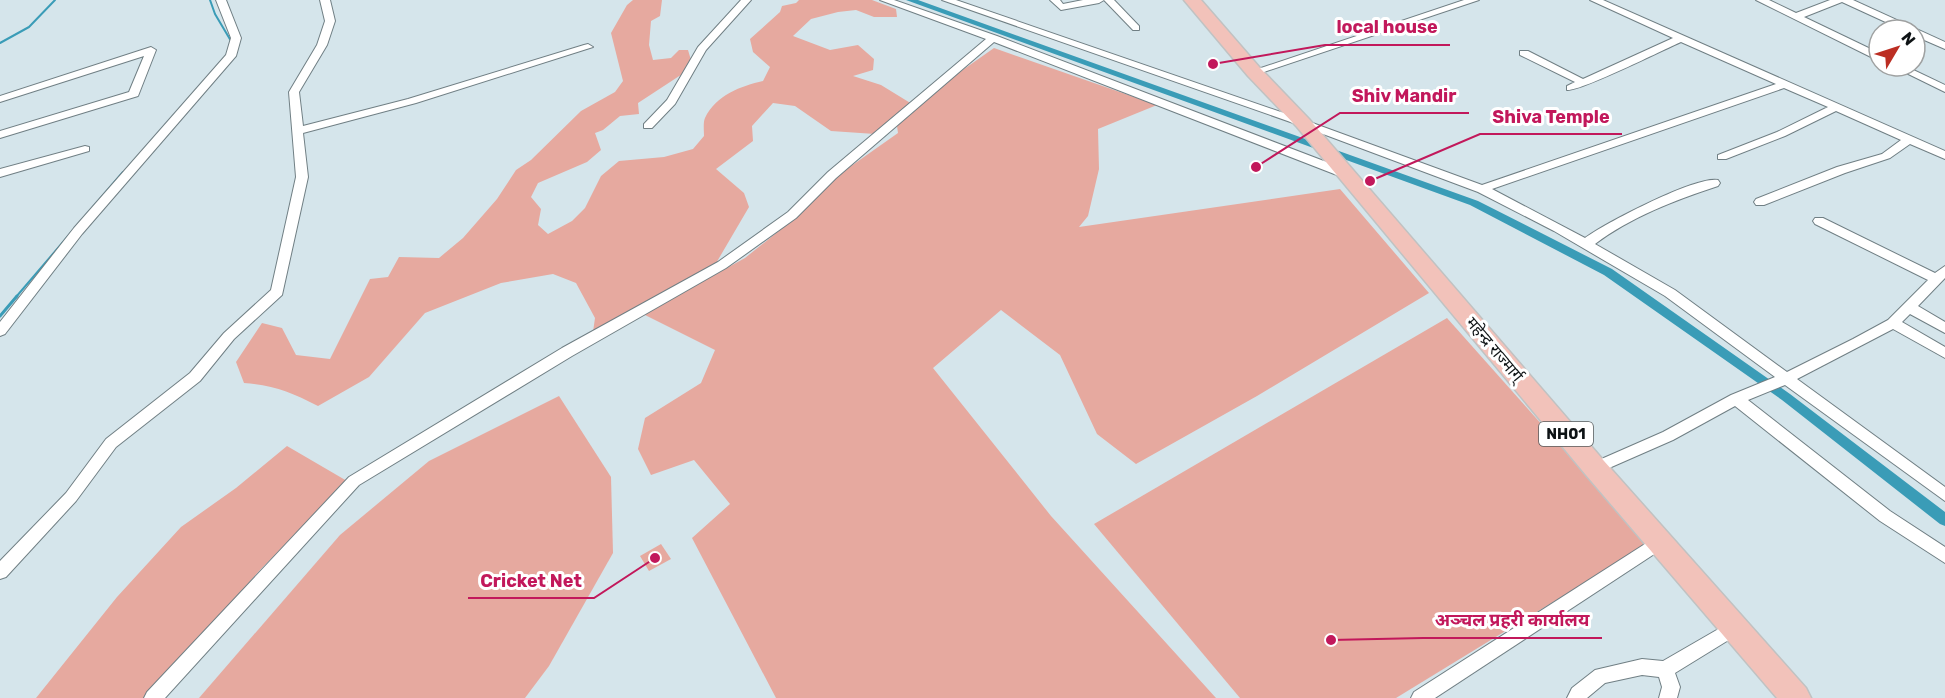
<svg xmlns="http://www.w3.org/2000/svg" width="1945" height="698" font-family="Rubik,'Noto Sans Devanagari',sans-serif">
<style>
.green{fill:#e6a99f}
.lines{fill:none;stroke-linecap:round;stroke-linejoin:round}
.stream-far1{stroke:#3a9cb7;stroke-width:2}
.stream{stroke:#3a9cb7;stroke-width:3}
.canal{fill:#3a9cb7;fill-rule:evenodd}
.minor-casing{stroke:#707f84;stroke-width:2}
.trunk-casing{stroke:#c0c2c2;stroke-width:3}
.minor{fill:#fff;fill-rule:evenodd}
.trunk{fill:#f2c2ba;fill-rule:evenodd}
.labels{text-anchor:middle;stroke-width:6;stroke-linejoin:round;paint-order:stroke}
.shield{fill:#fff;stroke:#565a5b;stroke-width:1.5}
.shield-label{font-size:15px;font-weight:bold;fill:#0e1315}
.street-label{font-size:16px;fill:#0e1315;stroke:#fff}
.leader{fill:none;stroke:#c2185b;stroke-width:2}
.callout-dot{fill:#c2185b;stroke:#fff;stroke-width:2}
.callout-label{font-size:18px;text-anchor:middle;font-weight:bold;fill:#c2185b;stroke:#fff;stroke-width:6;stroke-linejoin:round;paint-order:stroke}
</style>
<rect width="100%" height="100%" fill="#d5e5eb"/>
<!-- green -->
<g class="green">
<path d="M633,0h29l-2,16 -9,5 -2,24 4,15 18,-2 8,-8h9l5,17 -55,36 1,11 -19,2 -17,14 -8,3 6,17 -14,12 -49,21 -7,14 10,12 -3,16 10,9 24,-13 13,-13 16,-32 18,-15 45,-4 29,-8 11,-13c0,-5 -1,-14 1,-18 11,-23 36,-32 58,-37l7,-14 -17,-15 -3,-13 30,-27 2,-6 14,-3 3,-3h73l24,9 1,8h-23l-18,-7 -18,2 -27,7 -18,17 37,14 28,-5 16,14 -1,11 -20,6 28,9 31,19 -37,30 -44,-3 -36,-25 -22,-3 -21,23 1,15 -37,28 28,24 5,14 -34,58 -122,67 2,-14 -19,-35 -23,-9 -52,9 -76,30 -56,64 -51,29c-27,-14 -44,-21 -74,-23l-8,-21 26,-39 20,5 14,27 34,4 40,-80 18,-2 11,-20 40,1 24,-20 34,-39 19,-29 15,-10 50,-49 34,-19 8,-11 -12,-48 16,-28z"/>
<path d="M994,48l163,57 -59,24 1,40 -11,47 -9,11 261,-38 89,104 -172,103 -121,68 -39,-30 -37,-79 -59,-45 -68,58 118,148 165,182h-440l-84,-160 38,-34 -36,-44 -43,15 -13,-26 7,-31 56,-35 14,-33 -72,-36 102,-56 50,-40 42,-42 61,-43 -1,-7 60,-52z"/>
<path d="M1447,318l201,226 -252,154h-156l-146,-174z"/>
<path d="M559,396l52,81 2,76 -64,113 -24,32h-326l141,-163 89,-74z"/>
<path d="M287,446l60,35 -87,89 -113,128h-111l81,-101 64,-70 55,-39z"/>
<path d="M661,544l10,15 -22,12 -9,-15z"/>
</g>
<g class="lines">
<!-- stream-far1 -->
<g class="stream-far1">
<path d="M210,0l5,14 16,27"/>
<path d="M0,43l29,-16 26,-27"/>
<path d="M16,297l107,-125"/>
</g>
<!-- stream -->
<path class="stream" d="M0,316l17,-20"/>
<!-- canal -->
<path class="canal" d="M906,0h12l560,201 134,68 178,125 155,118v14l-5,-2 -158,-124 -178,-125 -134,-70z"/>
<!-- minor casing -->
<g class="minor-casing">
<g id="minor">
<path d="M216,0h10l15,38 -5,18 -154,178 -77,100 -5,2v-14l74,-94 152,-173 5,-17z"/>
<path d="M320,0h10l5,21 -8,24 -28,47 4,34 105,-27 176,-54 4,-1 5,3 -177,56 -113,30 5,44 -26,118 -48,44 -34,42 -84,66 -40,54 -70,76 -6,2v-18l66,-68 40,-54 84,-66 34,-40 47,-43 25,-113 -7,-85 28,-47 8,-24z"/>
<path d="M741,0h10l-45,50 -31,54 -23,24h-8v-4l23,-24 31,-53z"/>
<path d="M880,0h14l103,36 353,135 2,3 -2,3h-8l-348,-135 -158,136 -40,40 -70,50 -154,88 -213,129 -194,213h-21l3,-6 202,-215 213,-129 156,-86 70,-50 40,-40 158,-133z"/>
<path d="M942,0h14l351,121 175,64 294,-101 -95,-42c-18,8 -102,50 -114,48v-4l8,-4 -55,-27v-4h8l55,28 90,-41 -83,-38h13l342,151v8l-35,-15 -20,14 -45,15 -81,32h-8l-2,-3 2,-3 81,-32 45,-13 19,-14 -65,-29 -51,25 -59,23h-8v-4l59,-23 51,-25 -44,-19 -292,101 93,49c21,-15 110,-62 133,-58l2,3 -2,3c-43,14 -87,31 -123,58l80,46 112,82 66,-33 35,-19 40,-40 -113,-56 -2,-3 2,-3h8l112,55 10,-7v12l-27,28 27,16v11l-35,-19 -8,8 43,25v11l-52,-29 -96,50 148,108v14l-160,-116 -37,15 142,111 55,36v16l-65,-42 -145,-115 -62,34 -73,32 -5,2 -5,-2 -2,-4 2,-4 73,-32 68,-37 44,-18 -110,-81 -111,-65 -76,-39 -179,-67z"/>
<path d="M1050,0h10l3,4 20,-4h21l-5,3 -38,7z"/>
<path d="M1104,0h10l25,26v4h-6z"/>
<path d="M1464,0h15l-221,74 -4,1 -5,-3z"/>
<path d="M1756,0h13l27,13 34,-13h23l92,42v7l-30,-13v-6h-12l-61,-28 -38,15 75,36v7l-4,-1z"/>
<path d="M151,47l5,3 -18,46 -138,42v-7l129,-39 15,-36 -144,46v-6z"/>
<path d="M1892,66h13l40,19v7z"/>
<path d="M85,146l4,1v4l-89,26v-8z"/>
<path d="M1659,535l6,2 2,5 -2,5 -230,151h-24l3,-6z"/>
<path d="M1734,620l6,3 2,5 -2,5 -65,40 5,14 -3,11h-18l3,-11 -3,-10 -17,-2 -37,8 -18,15h-20l5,-10 23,-18 47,-11 21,2z"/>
</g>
</g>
<!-- trunk casing -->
<g class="trunk-casing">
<path id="trunk" d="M1184,0h17l59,68 49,51 295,342 202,227 5,10h-34l-191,-223 -289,-348 -49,-51z"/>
</g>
<!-- minor -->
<use href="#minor" class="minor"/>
<!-- trunk -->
<use href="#trunk" class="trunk"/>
</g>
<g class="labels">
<!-- shield labels -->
<rect class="shield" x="1539" y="422" width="54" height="24" rx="4.5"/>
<g class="shield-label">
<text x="1566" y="439">NH01</text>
</g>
<!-- street labels -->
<g class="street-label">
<text transform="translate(1495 349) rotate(50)" y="6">महेन्द्र राज्मार्ग्</text>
</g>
</g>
<!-- callouts -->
<path class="leader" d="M1213 64L1325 45H1450M1256 167L1340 113H1469M1370 181L1480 134H1622M655 558L594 598H468M1331 640L1423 638H1602"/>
<g class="callout-dot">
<circle cx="1213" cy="64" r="6"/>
<circle cx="1256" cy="167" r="6"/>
<circle cx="1370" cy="181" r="6"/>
<circle cx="655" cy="558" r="6"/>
<circle cx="1331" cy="640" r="6"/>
</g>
<g class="callout-label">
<text x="1387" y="33">local house</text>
<text x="1404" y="102">Shiv Mandir</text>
<text x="1551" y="123">Shiva Temple</text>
<text x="531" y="587">Cricket Net</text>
<text x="1512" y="626">अञ्चल प्रहरी कार्यालय</text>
</g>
<!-- north arrow -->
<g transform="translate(1897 48) rotate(51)"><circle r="28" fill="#ffffff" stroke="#9fa1a1" stroke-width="1.5"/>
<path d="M0-4.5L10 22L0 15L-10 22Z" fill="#bc2e23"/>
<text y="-9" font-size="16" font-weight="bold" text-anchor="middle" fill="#0e1315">N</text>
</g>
</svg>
